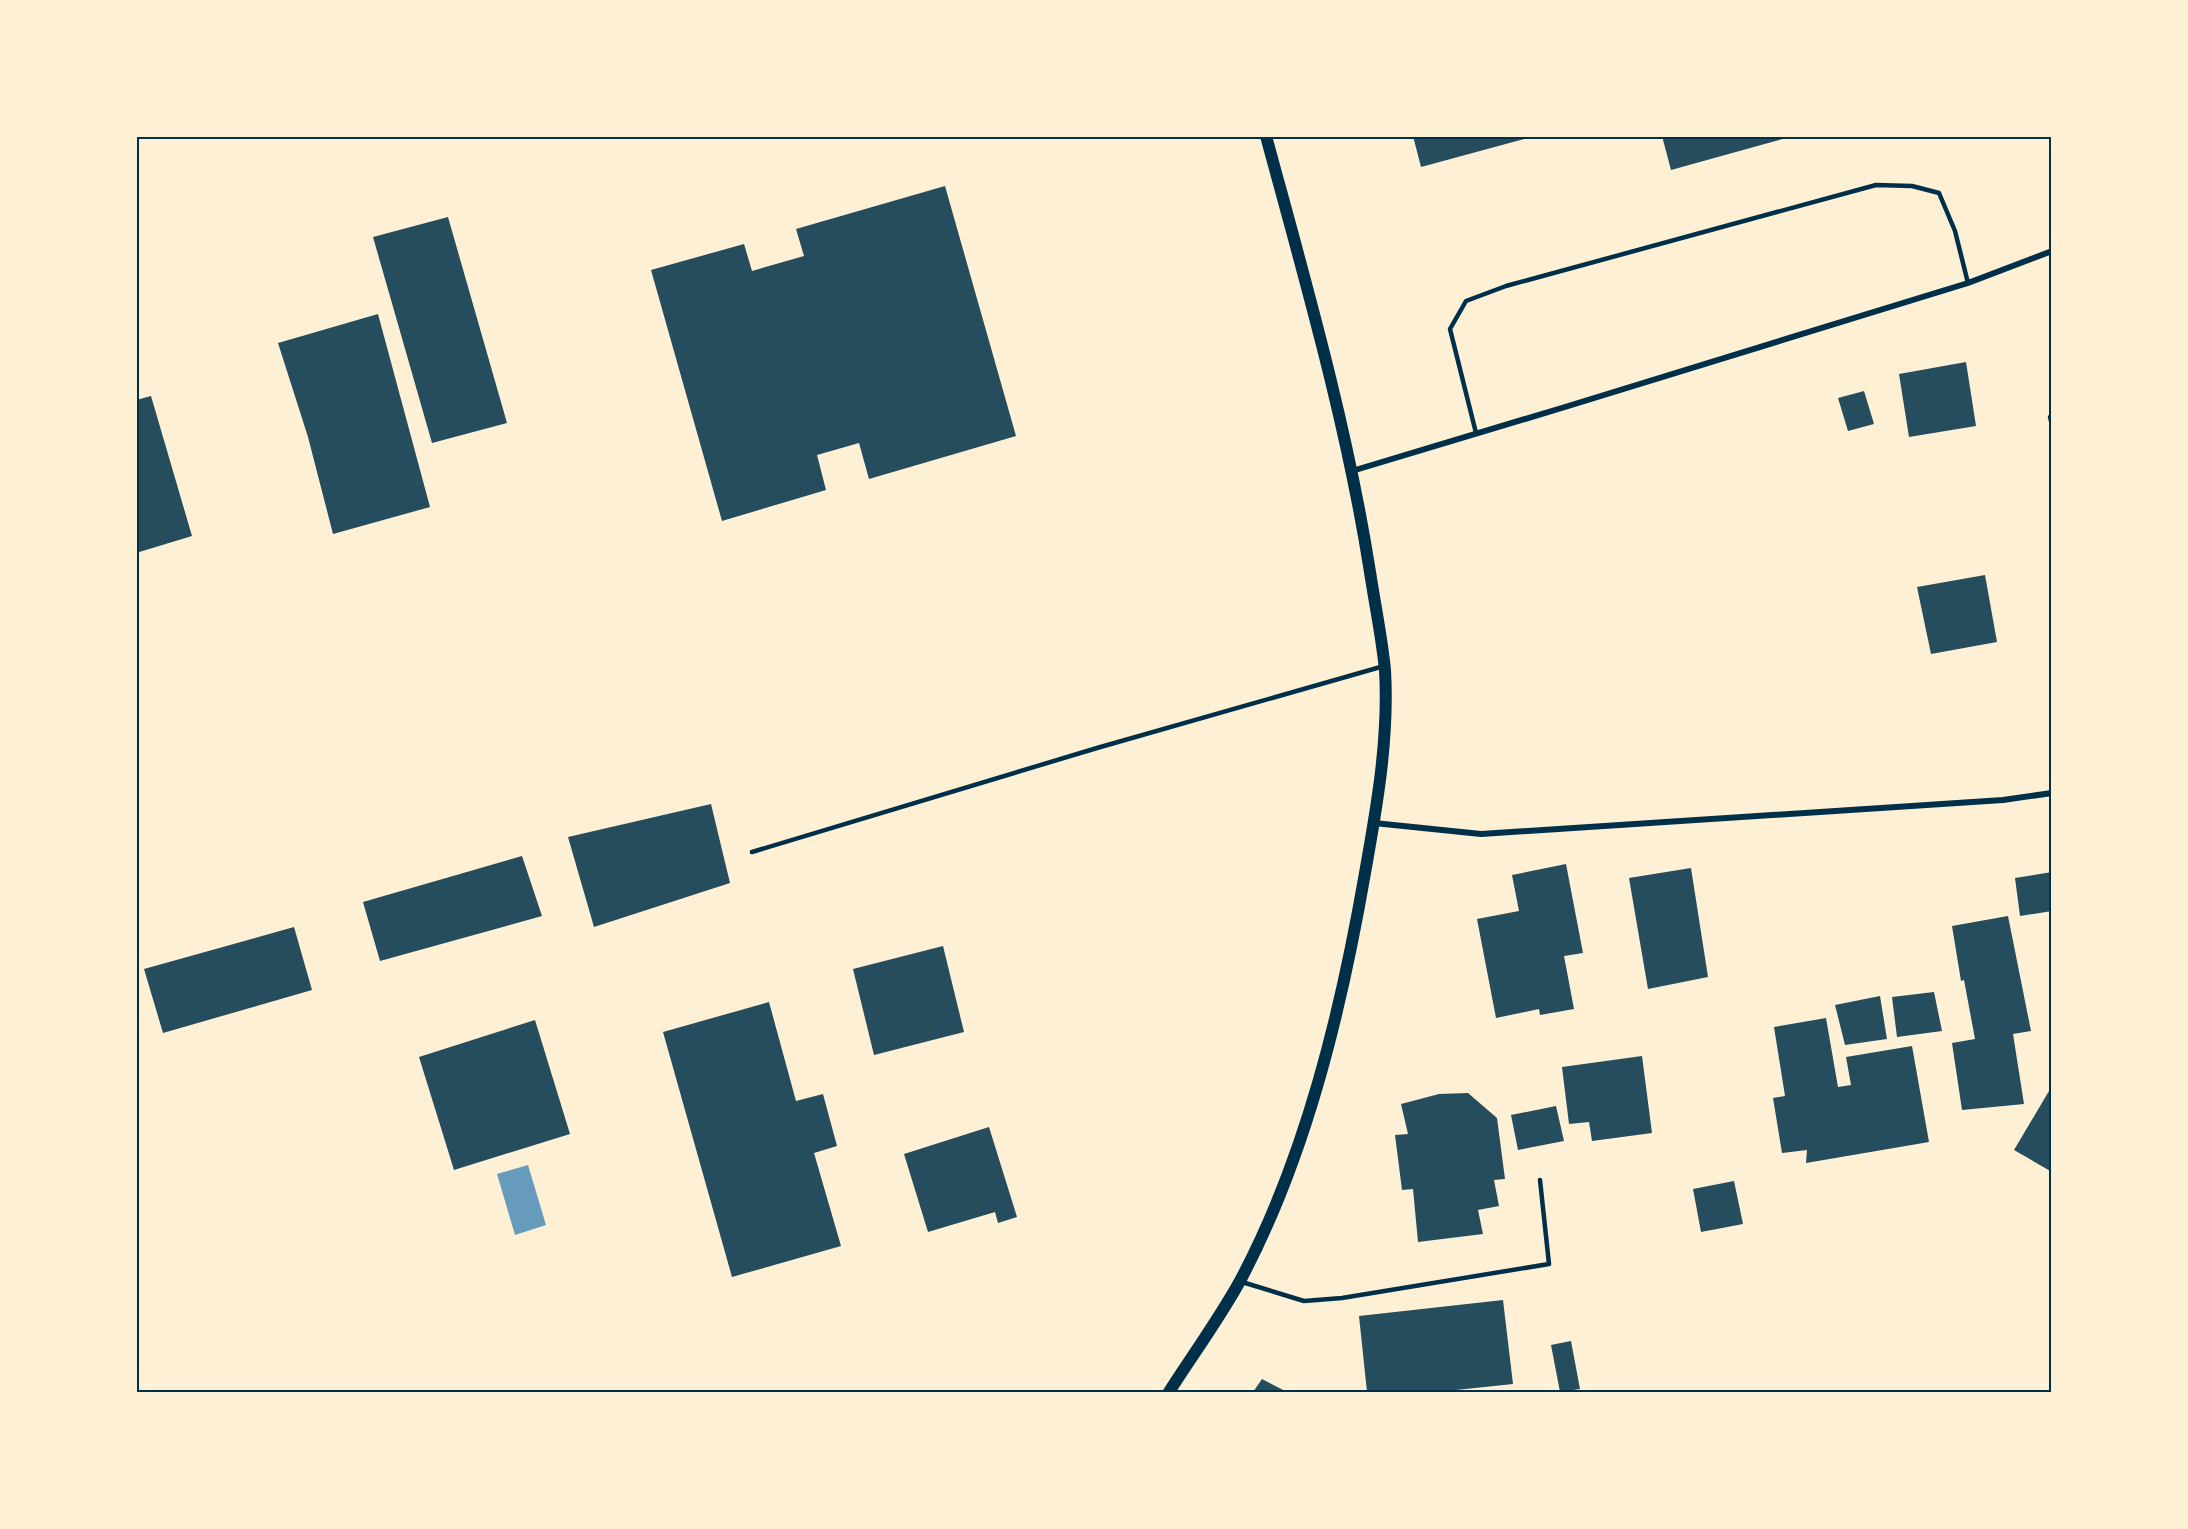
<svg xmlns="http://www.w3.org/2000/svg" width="2188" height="1529" font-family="'Archivo Narrow',sans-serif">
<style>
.water{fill:#669bbc}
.building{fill:#264d5e}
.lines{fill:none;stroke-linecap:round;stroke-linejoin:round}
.service{stroke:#003049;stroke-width:4.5}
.minor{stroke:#003049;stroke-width:6}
.secondary{stroke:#003049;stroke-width:12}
.neatline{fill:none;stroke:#003049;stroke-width:2}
</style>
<rect width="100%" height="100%" fill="#fdf0d5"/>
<!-- water -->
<path class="water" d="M528,1165l18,60 -31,10 -18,-61z"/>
<!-- building -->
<g class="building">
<path d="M1413,136h119v1l-111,30z"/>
<path d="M1662,136h128v1l-119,33z"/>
<path d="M945,186l71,250 -147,43 -10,-36 -42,12 9,35 -104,31 -71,-251 93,-26 8,27 52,-15 -8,-27z"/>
<path d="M448,217l59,206 -75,20 -59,-206z"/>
<path d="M378,314l52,193 -97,27 -25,-97 -30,-94z"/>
<path d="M1966,362l10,64 -67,11 -10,-63z"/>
<path d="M1864,391l10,33 -26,7 -10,-33z"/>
<path d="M151,396l41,140 -56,17v-153z"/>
<path d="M1985,575l12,67 -66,12 -14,-67z"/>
<path d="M711,804l19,79 -136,44 -26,-90z"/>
<path d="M522,856l20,60 -162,45 -17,-59z"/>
<path d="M1566,864l17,89 -19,3 10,53 -34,6 -1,-6 -43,9 -19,-99 42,-8 -7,-36z"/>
<path d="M1691,868l17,109 -60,12 -19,-111z"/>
<path d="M2052,872v39l-32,5 -5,-38z"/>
<path d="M2008,916l23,115 -18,3 11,70 -62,6 -10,-67 23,-4 -11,-59 -3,1 -9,-55z"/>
<path d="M294,927l18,63 -149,43 -19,-64z"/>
<path d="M943,946l21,86 -90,23 -21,-86z"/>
<path d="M1934,992l8,39 -45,6 -5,-40z"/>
<path d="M1880,996l7,43 -42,6 -10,-40z"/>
<path d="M769,1002l27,99 27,-7 14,52 -23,7 27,93 -109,31 -69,-245z"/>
<path d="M1826,1018l12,69 13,-2 -5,-28 66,-11 17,96 -123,21 1,-13 -25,3 -9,-55 12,-2 -11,-69z"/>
<path d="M535,1020l35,114 -116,36 -35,-113z"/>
<path d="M1642,1056l10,77 -60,8 -3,-19 -20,2 -7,-57z"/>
<path d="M2049,1091l3,2v79l-38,-22z"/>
<path d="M1468,1093l29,25 8,61 -11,1 5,26 -21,4 5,24 -65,8 -5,-53 -11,1 -7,-55 13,-1 -7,-30 38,-10z"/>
<path d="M1556,1106l8,35 -46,9 -7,-35z"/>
<path d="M989,1127l28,90 -19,6 -3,-11 -67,20 -24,-78z"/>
<path d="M1734,1181l9,43 -42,8 -8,-43z"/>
<path d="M1503,1300l10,84 -76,8h-70l-8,-76z"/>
<path d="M1571,1341l9,48 -20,3 -9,-47z"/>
<path d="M1262,1379l25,13h-34z"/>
</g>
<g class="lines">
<!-- service -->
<g class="service">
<path d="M2050,417l2,8"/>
<path d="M1476,433l-26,-104 16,-28 40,-15 370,-101 36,1 27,7 16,38 13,52"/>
<path d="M752,852l345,-104 287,-82"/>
<path d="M1242,1282l62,19 38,-3 207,-34 -9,-84"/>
</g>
<!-- minor -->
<g class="minor">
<path d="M1352,471l213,-64 403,-124 84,-32"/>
<path d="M1374,823l107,11 522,-34 49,-7"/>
</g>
<!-- secondary -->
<path class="secondary" d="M1169,1392c23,-36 50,-73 71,-111 66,-124 101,-270 125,-408 12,-67 24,-135 20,-203 -3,-32 -10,-65 -15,-98 -23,-147 -65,-292 -104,-436"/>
</g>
<!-- border -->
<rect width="2188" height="1529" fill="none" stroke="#fdf0d5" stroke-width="276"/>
<rect x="138" y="138" width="1912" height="1253" class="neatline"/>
</svg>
